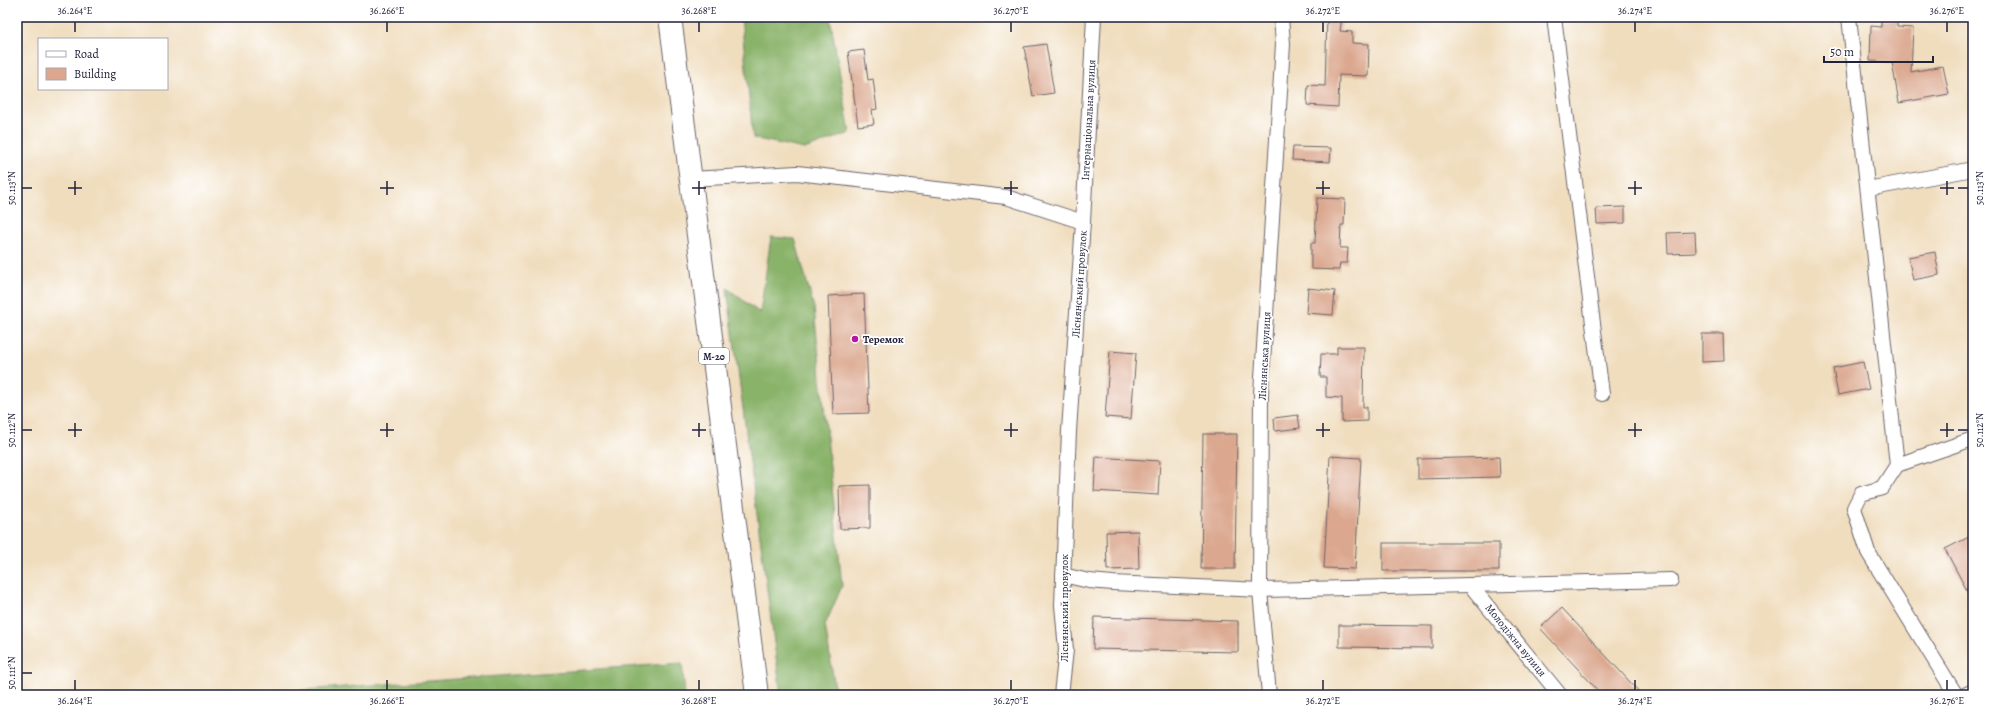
<svg xmlns="http://www.w3.org/2000/svg" width="1990" height="712" font-family="Alegreya,serif">
<style>
.forest{fill:#8ab36b;stroke:#566a53}
.building{fill:#dba88f}
.lines{fill:none;stroke-linecap:round;stroke-linejoin:round}
.street-casing{stroke:#6a6369;stroke-width:16}
.highway-casing{stroke:#6a6369;stroke-width:24}
.street{stroke:#fff;stroke-width:14}
.highway{stroke:#fff;stroke-width:22}
.ticks{fill:none;stroke:#22223b;stroke-width:1.5}
.poi-dot{fill:#b5179e;stroke:#fff;stroke-width:1.5}
.labels{text-anchor:middle;stroke-width:3.5;stroke-linejoin:round;paint-order:stroke}
.shield{fill:#fff;stroke:#646476;stroke-width:1}
.shield-label{font-size:10px;font-weight:bold;fill:#22223b}
.street-label{font-size:11px;fill:#22223b;stroke:#fff}
.poi-label{font-size:11px;font-weight:bold;fill:#22223b;stroke:#fff;text-anchor:start}
.neatline{fill:none;stroke:#22223b;stroke-width:1.5}
.ticks-label{font-size:10px;text-anchor:middle;fill:#22223b}
</style>
<rect width="100%" height="100%" fill="#fff"/>
<filter id="ink" filterUnits="userSpaceOnUse"><feTurbulence type="fractalNoise" baseFrequency=".025" numOctaves="2"/><feDisplacementMap in="SourceGraphic" scale="8" xChannelSelector="R" yChannelSelector="G"/><feConvolveMatrix kernelMatrix="1 2 1 2 8 2 1 2 1" color-interpolation-filters="sRGB"/></filter>
<filter id="wash" filterUnits="userSpaceOnUse"><feTurbulence type="fractalNoise" baseFrequency=".012" numOctaves="4" result="noise"/><feDisplacementMap in="SourceGraphic" scale="16" xChannelSelector="R" yChannelSelector="G"/><feGaussianBlur stdDeviation="0.9" result="paint"/><feColorMatrix in="noise" values="0 0 0 0 0 0 0 0 0 0 0 0 0 0 0 0 0 1.4 0 .05"/><feComposite in="paint" operator="in"/></filter>
<g filter="url(#wash)">
<rect width="100%" height="100%" fill="#f0ddbe"/>
<!-- forest -->
<g class="forest">
<path d="M741,17h89l20,116 -46,16 -51,-11z"/>
<path d="M771,237l24,2 19,69 28,278 -17,39 11,70h-55l-54,-407 33,25z"/>
<path d="M682,663l3,32h-453z"/>
</g>
<g id="blocks">
<!-- building -->
<g class="building">
<path d="M1327,17h15l-2,14 12,1v11l17,1 -1,32 -29,-1 -1,32 -31,-2 1,-20 17,1z"/>
<path d="M1881,20l16,1v6l16,1 -2,44 32,-6 6,28 -50,9 -7,-41 -22,-1 1,-35 10,1z"/>
<path d="M1046,44l8,49 -21,3 -9,-49z"/>
<path d="M864,50l4,30 5,-1 4,30 -5,1 2,14 -16,2 -10,-74z"/>
<path d="M1293,147l38,1 -1,14 -38,-2z"/>
<path d="M1317,198l28,1 -1,26h-3l-1,23h8l-1,15h-7l-1,7 -28,-1v-26h4z"/>
<path d="M1625,207v16l-28,1 -1,-16z"/>
<path d="M1695,232l1,21 -28,1 -1,-21z"/>
<path d="M1935,252l4,23 -26,5 -5,-23z"/>
<path d="M1308,288l27,3 -2,24 -27,-2z"/>
<path d="M864,294l5,119 -36,1 -5,-118z"/>
<path d="M1702,334h21l1,27 -22,1z"/>
<path d="M1337,347h27l-1,60h4v14l-25,1v-24l-16,-1v-20h-6l1,-23h16z"/>
<path d="M1110,351l26,2 -5,66 -26,-2z"/>
<path d="M1863,362l6,27 -31,6 -5,-27z"/>
<path d="M1298,415l2,13 -25,3 -1,-13z"/>
<path d="M1203,434h34l-2,135h-34z"/>
<path d="M1330,456l31,2 -6,111 -31,-1z"/>
<path d="M1096,457l64,4 -2,34 -64,-4z"/>
<path d="M1499,457l1,20 -82,2v-20z"/>
<path d="M870,485v43l-30,1 -1,-43z"/>
<path d="M1138,531l1,38 -32,1 -1,-38z"/>
<path d="M1973,535v67l-28,-53z"/>
<rect x="1383" y="543" width="116" height="28"/>
<path d="M1562,608l80,87h-40l-62,-67z"/>
<path d="M1094,617l144,4v31l-145,-3z"/>
<path d="M1339,625l93,1v22l-93,-1z"/>
</g>
</g>
</g>
<g filter="url(#ink)">
<use href="#blocks" fill-opacity="0" stroke="#6a6369" stroke-width="1"/>
<g class="lines">
<!-- street casing -->
<g class="street-casing">
<g id="street">
<path d="M1554,17l48,377"/>
<path d="M1849,17l48,448 76,-26"/>
<path d="M691,179l106,-6 209,24 77,25 -14,209 -7,174 4,45 -5,45"/>
<path d="M1868,189l105,-20"/>
<path d="M1083,222l11,-205"/>
<path d="M1897,465l-15,23 -21,6 -7,14 14,44 88,143"/>
<path d="M1063,575l26,6 24,2 147,7 411,-10"/>
<path d="M1471,586l89,109"/>
<path d="M1269,695l-9,-105 1,-196 22,-350 -2,-27"/>
<path d="M1965,695l8,-4"/>
</g>
</g>
<!-- highway casing -->
<g class="highway-casing">
<path id="highway" d="M670,17l87,678"/>
</g>
<!-- street -->
<use href="#street" class="street"/>
<!-- highway -->
<use href="#highway" class="highway"/>
</g>
</g>
<!-- ticks -->
<path class="ticks" d="M75,22v10M387,22v10M699,22v10M1011,22v10M1323,22v10M1635,22v10M1947,22v10M75,181v14M387,181v14M699,181v14M1011,181v14M1323,181v14M1635,181v14M1947,181v14M22,188h10M68,188h14M380,188h14M692,188h14M1004,188h14M1316,188h14M1628,188h14M1940,188h14M1958,188h10M75,423v14M387,423v14M699,423v14M1011,423v14M1323,423v14M1635,423v14M1947,423v14M22,430h10M68,430h14M380,430h14M692,430h14M1004,430h14M1316,430h14M1628,430h14M1940,430h14M1958,430h10M22,673h10M75,680v10M387,680v10M699,680v10M1011,680v10M1323,680v10M1635,680v10M1947,680v10"/>
<!-- markers -->
<circle class="poi-dot" cx="855" cy="339" r="4"/>
<g class="labels">
<!-- shield labels -->
<rect class="shield" x="699" y="348" width="30" height="16" rx="3"/>
<g class="shield-label">
<text x="714" y="360">М-20</text>
</g>
<!-- street labels -->
<g class="street-label">
<text transform="translate(1088 120) rotate(-87)" y="4">Інтернаціональна вулиця</text>
<text transform="translate(1079 284) rotate(-86)" y="4">Ліснянський провулок</text>
<text transform="translate(1264 356) rotate(-87)" y="4">Ліснянська вулиця</text>
<text transform="translate(1064 608) rotate(-90)" y="4">Ліснянський провулок</text>
<text transform="translate(1516 640) rotate(51)" y="4">Молодіжна вулиця</text>
</g>
<!-- poi labels -->
<g class="poi-label">
<text x="863" y="343">Теремок</text>
</g>
</g>
<!-- margin -->
<rect width="1990" height="712" fill="none" stroke="#fff" stroke-width="44"/>
<!-- legend -->
<rect x="38" y="38" width="130" height="52" fill="#ffffff" stroke="#a7a7b1"/>
<rect x="46" y="51" width="20" height="6" fill="#ffffff" stroke="#a7a7b1"/>
<text x="74" y="58" font-size="12" fill="#22223b">Road</text>
<rect x="46" y="68" width="20" height="12" fill="#dba88f" stroke="#a7a7b1"/>
<text x="74" y="78" font-size="12" fill="#22223b">Building</text>
<!-- scale -->
<path d="M1824 56v6h109v-6" fill="none" stroke="#22223b" stroke-width="2"/>
<text x="1830" y="56" font-size="12" fill="#22223b" stroke="#ffffff" stroke-width="3" paint-order="stroke">50 m</text>
<rect x="22" y="22" width="1946" height="668" class="neatline"/>
<g class="ticks-label">
<text x="75" y="14">36.264°E</text>
<text x="387" y="14">36.266°E</text>
<text x="699" y="14">36.268°E</text>
<text x="1011" y="14">36.270°E</text>
<text x="1323" y="14">36.272°E</text>
<text x="1635" y="14">36.274°E</text>
<text x="1947" y="14">36.276°E</text>
<text transform="translate(11 188) rotate(-90)" y="4">50.113°N</text>
<text transform="translate(1979 188) rotate(-90)" y="4">50.113°N</text>
<text transform="translate(11 430) rotate(-90)" y="4">50.112°N</text>
<text transform="translate(1979 430) rotate(-90)" y="4">50.112°N</text>
<text transform="translate(11 673) rotate(-90)" y="4">50.111°N</text>
<text x="75" y="704">36.264°E</text>
<text x="387" y="704">36.266°E</text>
<text x="699" y="704">36.268°E</text>
<text x="1011" y="704">36.270°E</text>
<text x="1323" y="704">36.272°E</text>
<text x="1635" y="704">36.274°E</text>
<text x="1947" y="704">36.276°E</text>
</g>
</svg>
